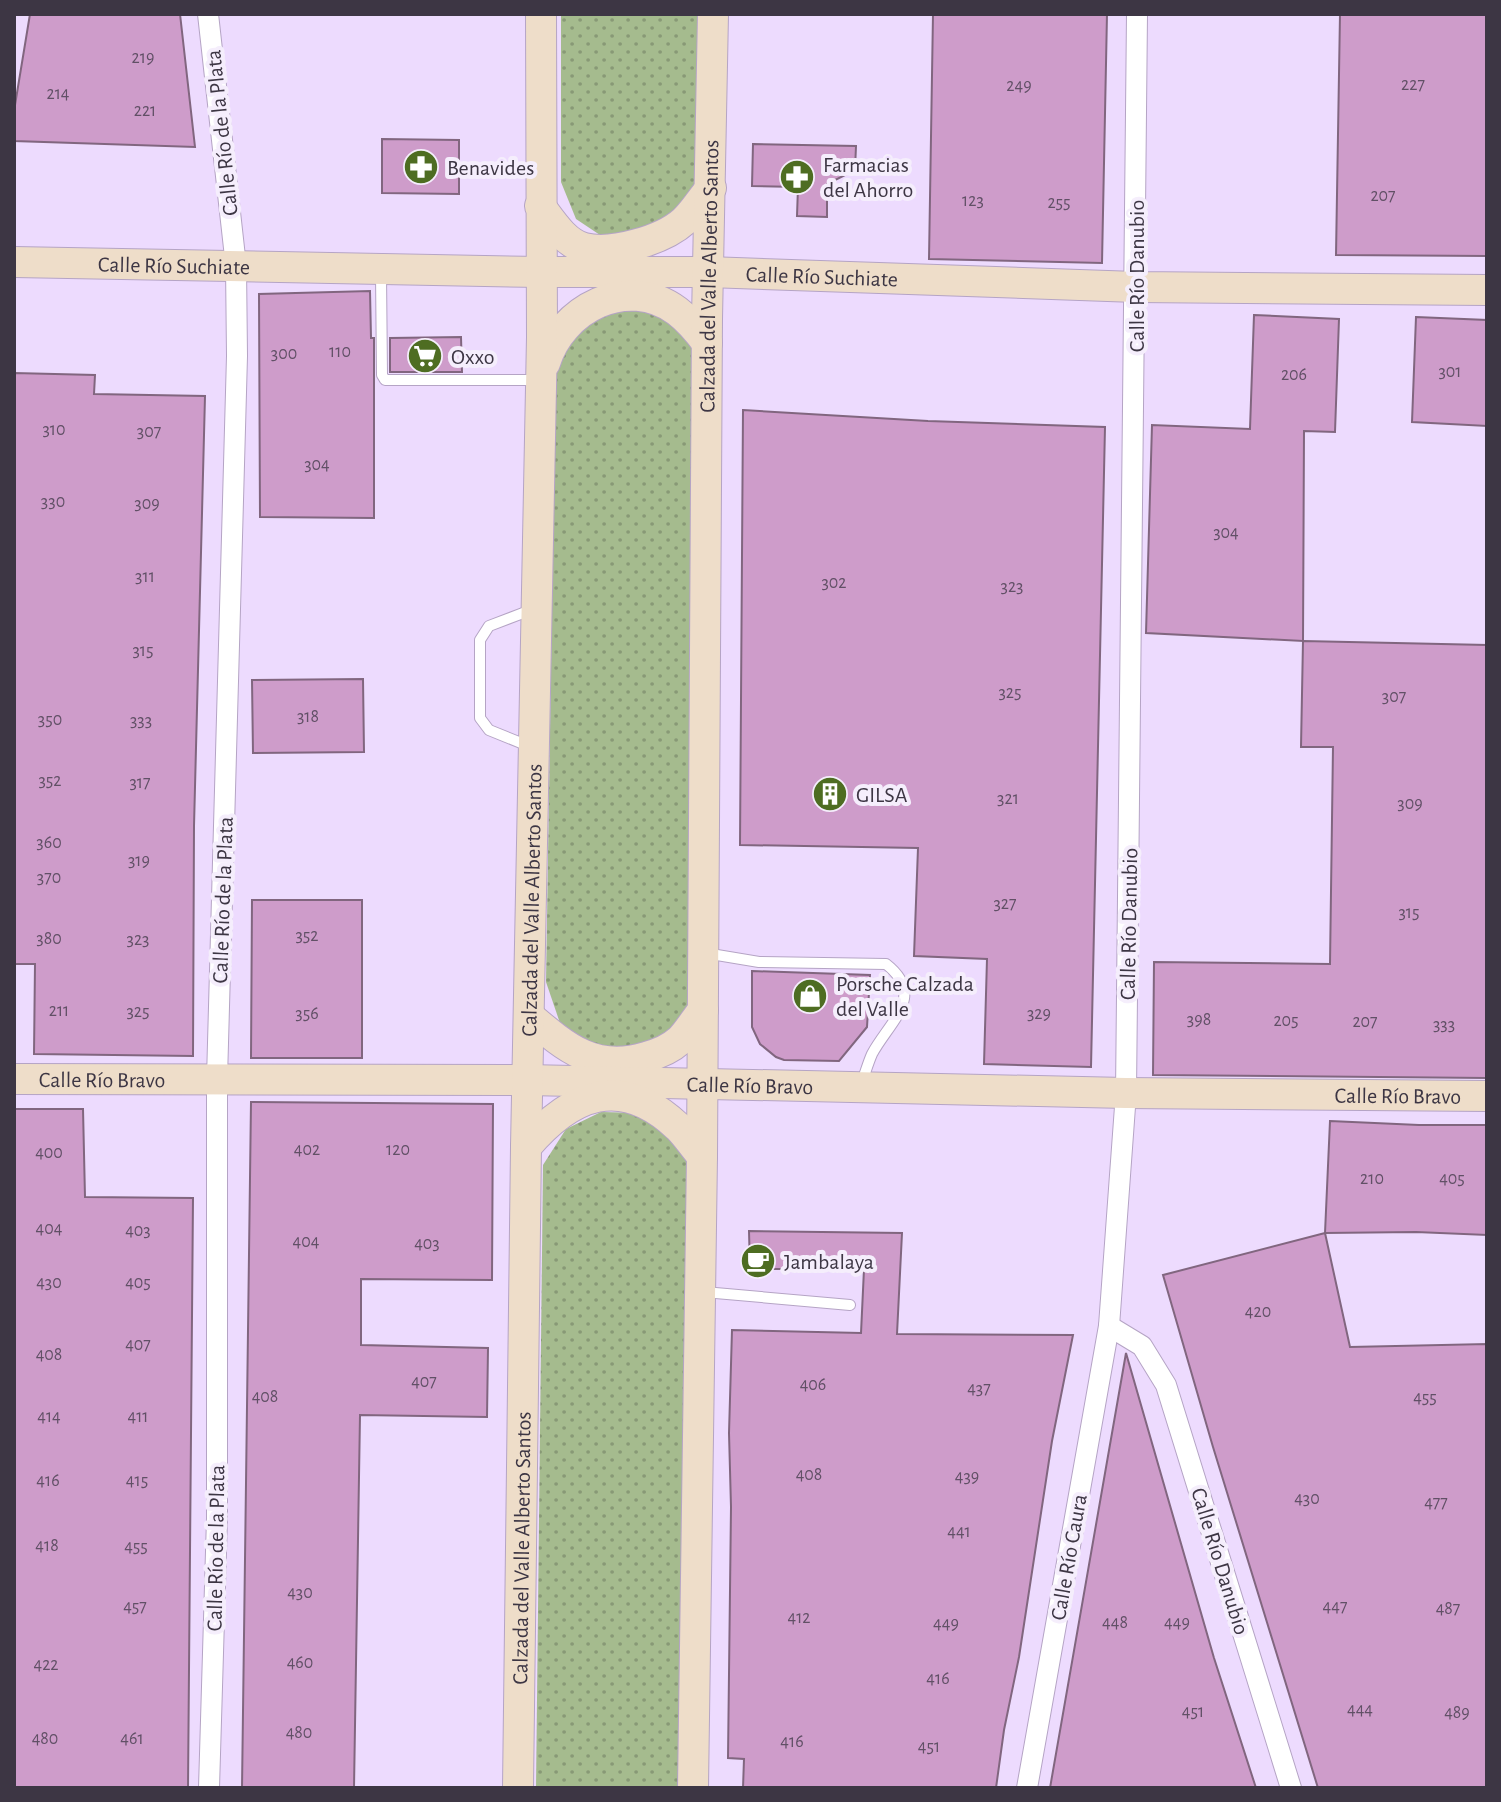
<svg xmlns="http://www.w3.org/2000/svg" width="1501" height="1802" font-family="'Alegreya Sans',sans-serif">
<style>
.park{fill:url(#park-dots)}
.building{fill:#ce9cca;stroke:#81667f;stroke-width:2}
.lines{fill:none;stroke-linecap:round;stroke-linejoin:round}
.lane-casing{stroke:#b5a4c5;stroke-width:12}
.street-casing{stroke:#b5a4c5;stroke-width:22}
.secondary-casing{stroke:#b5a4c5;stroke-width:32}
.lane{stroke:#fff;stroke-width:10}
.street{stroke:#fff;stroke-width:20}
.secondary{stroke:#eeddc9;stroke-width:30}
.labels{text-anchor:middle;stroke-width:8;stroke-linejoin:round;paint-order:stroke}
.number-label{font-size:18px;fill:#615066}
.street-label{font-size:22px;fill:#3d3644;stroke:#f5eefc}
.poi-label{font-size:22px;fill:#3d3644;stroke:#f5eefc;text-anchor:start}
</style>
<defs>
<pattern id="park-dots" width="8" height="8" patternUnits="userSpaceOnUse" patternTransform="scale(2)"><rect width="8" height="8" fill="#a5bb8e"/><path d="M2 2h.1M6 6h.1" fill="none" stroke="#889976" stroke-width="1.8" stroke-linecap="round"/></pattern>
</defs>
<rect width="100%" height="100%" fill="#eddbfe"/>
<!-- park -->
<g class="park">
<path d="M561,14h142v170l-25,34 -34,16 -41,3 -27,-18 -15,-37z"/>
<path d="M620,299l70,29 12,43 -9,633 -23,32 -77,18 -32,-28 -15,-44 10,-627 26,-41z"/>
<path d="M601,1112l40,1 32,21 20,30 -9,624h-148l7,-623 23,-36z"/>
</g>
<!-- building -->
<g class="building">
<path d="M30,14h150l15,133 -181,-6v-30z"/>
<path d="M933,14h174l-5,249 -173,-4z"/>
<path d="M1340,14h147v242l-151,-1z"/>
<path d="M382,139l77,1v54l-77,-1z"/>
<path d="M753,144l103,2 -1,24 -28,14v33l-30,-1 1,-29 -46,-1z"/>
<path d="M370,291l1,47h3v180l-114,-1 -1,-223z"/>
<path d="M1254,315l85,4 -4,113 -31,-1 -1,210 -157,-8 6,-208 98,4z"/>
<path d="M1416,317l71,3v106l-75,-4z"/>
<path d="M461,337l1,35h-72v-34z"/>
<path d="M14,373l81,2 -1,19 111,2 -11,430 -1,230 -159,-2 1,-90h-21z"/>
<path d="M743,410l185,11 177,6 -14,640 -107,-3 3,-105 -73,-3 4,-108 -178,-3z"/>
<path d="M1303,641l184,4v433l-334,-3 1,-113 176,2 3,-217h-32z"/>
<path d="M363,679l1,73 -111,1 -1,-73z"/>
<path d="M252,900h110v158h-111z"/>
<path d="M752,971l118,4 -3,52 -28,34 -55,-1 -8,-3 -16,-13 -8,-17z"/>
<path d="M251,1102l242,2 -1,176 -131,-1v66l127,3 -1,69 -127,-2 -6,373h-112z"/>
<path d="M14,1109h69l2,88 108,1 -5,590h-174z"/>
<path d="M1330,1121l89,4h68v110l-71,-3 -91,1z"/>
<path d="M749,1231l153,2 -5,101 176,1 -21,106 -33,216 -15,73 -8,58h-253l1,-29 -16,-1 3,-251 -2,-74 3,-103 129,3 3,-64h-114z"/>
<path d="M1325,1233l25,114 137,-3v444h-169l-105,-341 -50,-172z"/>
<path d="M1126,1353l88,305 42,130h-206z"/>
</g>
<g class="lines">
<!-- lane casing -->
<g class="lane-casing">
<g id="lane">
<path d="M381,274l1,101 3,5h153"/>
<path d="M531,747l-42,-17 -9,-12v-78l9,-14 42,-16"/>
<path d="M705,953l54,9 127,2c41,32 3,58 -14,90 -4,9 -7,20 -11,30"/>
<path d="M704,1292l146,13"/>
</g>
</g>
<!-- street casing -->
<g class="street-casing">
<g id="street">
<path d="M208,14l28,252 1,90 -20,723v439l-8,270"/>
<path d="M1109,1326l33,20 24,39 125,403"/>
<path d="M1027,1788l82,-462 17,-233 11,-1079"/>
</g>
</g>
<!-- secondary casing -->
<g class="secondary-casing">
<g id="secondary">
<path d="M540,206c12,16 25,37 44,42 28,7 79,-8 100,-27 10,-9 18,-23 27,-33"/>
<path id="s1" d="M14,262l526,10h168l428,15 351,3"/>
<path d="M545,363c16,-54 82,-89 132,-52 12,9 21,20 30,32"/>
<path d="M529,1016c37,32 67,57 117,41 12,-3 25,-9 34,-17 8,-8 15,-20 23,-30"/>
<path id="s2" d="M14,1079l514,1 598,13 361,3"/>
<path d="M526,1147c45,-53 95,-74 152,-20 9,9 16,20 24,29"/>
<path id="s3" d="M518,1788l8,-641 16,-810 -1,-323"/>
<path id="s4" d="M693,1788l9,-632 5,-837 6,-305"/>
</g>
</g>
<!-- lane -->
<use href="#lane" class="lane"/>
<!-- street -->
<use href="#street" class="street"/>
<!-- secondary -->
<use href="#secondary" class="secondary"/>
</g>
<!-- icons -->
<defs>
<g id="pharmacy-disc" transform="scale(1.8)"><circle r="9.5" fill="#4e6d22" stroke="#f5eefc"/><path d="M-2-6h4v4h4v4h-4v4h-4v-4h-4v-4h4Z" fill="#fff"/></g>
<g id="supermarket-disc" transform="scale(1.8)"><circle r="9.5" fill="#4e6d22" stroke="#f5eefc"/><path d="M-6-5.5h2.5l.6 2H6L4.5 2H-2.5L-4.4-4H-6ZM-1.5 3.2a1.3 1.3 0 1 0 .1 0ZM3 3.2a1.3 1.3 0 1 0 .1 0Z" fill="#fff"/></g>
<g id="building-disc" transform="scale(1.8)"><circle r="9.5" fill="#4e6d22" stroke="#f5eefc"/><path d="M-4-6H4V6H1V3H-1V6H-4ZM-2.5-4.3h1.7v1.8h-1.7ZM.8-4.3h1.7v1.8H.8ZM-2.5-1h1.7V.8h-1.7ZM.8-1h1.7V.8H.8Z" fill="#fff"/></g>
<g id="shop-disc" transform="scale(1.8)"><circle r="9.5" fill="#4e6d22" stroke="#f5eefc"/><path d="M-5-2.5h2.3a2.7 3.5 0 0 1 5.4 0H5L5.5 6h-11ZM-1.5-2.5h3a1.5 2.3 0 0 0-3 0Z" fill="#fff"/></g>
<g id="cafe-disc" transform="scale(1.8)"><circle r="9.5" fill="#4e6d22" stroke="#f5eefc"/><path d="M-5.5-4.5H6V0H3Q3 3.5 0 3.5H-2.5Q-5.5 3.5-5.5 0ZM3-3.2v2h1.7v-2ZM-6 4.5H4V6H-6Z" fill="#fff"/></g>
</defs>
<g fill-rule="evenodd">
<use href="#pharmacy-disc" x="421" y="167"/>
<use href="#pharmacy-disc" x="797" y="177"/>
<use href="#supermarket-disc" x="425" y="356"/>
<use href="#building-disc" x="830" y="794"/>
<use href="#shop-disc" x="810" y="996"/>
<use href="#cafe-disc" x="758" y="1261"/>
</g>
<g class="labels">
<!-- number labels -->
<g class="number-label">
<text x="143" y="63">219</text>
<text x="1413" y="90">227</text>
<text x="1019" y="91">249</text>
<text x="58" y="99">214</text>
<text x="145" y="116">221</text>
<text x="1383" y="201">207</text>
<text x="973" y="206">123</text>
<text x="1059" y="208">255</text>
<text x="340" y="357">110</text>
<text x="284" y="359">300</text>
<text x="1450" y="377">301</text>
<text x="1294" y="380">206</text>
<text x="54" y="435">310</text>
<text x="149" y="437">307</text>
<text x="317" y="470">304</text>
<text x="53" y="507">330</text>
<text x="147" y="509">309</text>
<text x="1226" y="538">304</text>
<text x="145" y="582">311</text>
<text x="834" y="588">302</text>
<text x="1012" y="592">323</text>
<text x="143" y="656">315</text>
<text x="1010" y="698">325</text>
<text x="1394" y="702">307</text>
<text x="308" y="722">318</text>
<text x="50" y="725">350</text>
<text x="141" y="726">333</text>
<text x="50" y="786">352</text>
<text x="140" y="788">317</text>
<text x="1008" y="804">321</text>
<text x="1410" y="809">309</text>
<text x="49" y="848">360</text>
<text x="139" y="866">319</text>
<text x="49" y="883">370</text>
<text x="1005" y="909">327</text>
<text x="1409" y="918">315</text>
<text x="307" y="941">352</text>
<text x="49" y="944">380</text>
<text x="138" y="945">323</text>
<text x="59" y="1016">211</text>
<text x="138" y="1017">325</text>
<text x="307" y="1019">356</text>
<text x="1039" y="1019">329</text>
<text x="1199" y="1025">398</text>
<text x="1286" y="1026">205</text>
<text x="1365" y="1027">207</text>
<text x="1444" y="1030">333</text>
<text x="307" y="1155">402</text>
<text x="398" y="1155">120</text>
<text x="49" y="1158">400</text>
<text x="1372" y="1184">210</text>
<text x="1452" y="1184">405</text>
<text x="49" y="1234">404</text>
<text x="138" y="1236">403</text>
<text x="306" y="1247">404</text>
<text x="427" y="1249">403</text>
<text x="49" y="1288">430</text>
<text x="138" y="1288">405</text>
<text x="1258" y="1317">420</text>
<text x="138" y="1350">407</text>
<text x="49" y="1360">408</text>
<text x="424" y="1387">407</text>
<text x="813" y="1390">406</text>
<text x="979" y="1394">437</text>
<text x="265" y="1402">408</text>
<text x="1425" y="1403">455</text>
<text x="49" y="1422">414</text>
<text x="138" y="1422">411</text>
<text x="809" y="1480">408</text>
<text x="967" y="1482">439</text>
<text x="48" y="1486">416</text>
<text x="137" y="1486">415</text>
<text x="1307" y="1504">430</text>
<text x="1436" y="1508">477</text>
<text x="959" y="1537">441</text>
<text x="47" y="1551">418</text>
<text x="136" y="1552">455</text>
<text x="300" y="1598">430</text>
<text x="135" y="1612">457</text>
<text x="1335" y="1612">447</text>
<text x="1448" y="1614">487</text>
<text x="799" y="1623">412</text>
<text x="1115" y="1628">448</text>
<text x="1177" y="1628">449</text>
<text x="946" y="1629">449</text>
<text x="300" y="1668">460</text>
<text x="46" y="1670">422</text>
<text x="938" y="1684">416</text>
<text x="1360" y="1715">444</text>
<text x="1193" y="1717">451</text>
<text x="1457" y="1718">489</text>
<text x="299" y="1738">480</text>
<text x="45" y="1744">480</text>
<text x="132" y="1744">461</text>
<text x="792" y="1747">416</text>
<text x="929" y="1752">451</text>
</g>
<!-- street labels -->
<g class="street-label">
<text transform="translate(221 133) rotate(-96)" y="8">Calle Río de la Plata</text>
<text dy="8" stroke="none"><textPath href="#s1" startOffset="160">Calle Río Suchiate</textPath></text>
<text transform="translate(1136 276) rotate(-90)" y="8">Calle Río Danubio</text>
<text dy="8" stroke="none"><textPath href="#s4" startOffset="1512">Calzada del Valle Alberto Santos</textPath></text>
<text dy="8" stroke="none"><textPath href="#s1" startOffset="808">Calle Río Suchiate</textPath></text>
<text transform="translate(222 900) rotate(-88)" y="8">Calle Río de la Plata</text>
<text dy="8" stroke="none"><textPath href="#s3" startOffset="888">Calzada del Valle Alberto Santos</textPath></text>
<text transform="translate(1128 924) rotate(-89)" y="8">Calle Río Danubio</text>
<text dy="8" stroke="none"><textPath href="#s2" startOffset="88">Calle Río Bravo</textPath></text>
<text dy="8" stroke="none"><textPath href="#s2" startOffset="736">Calle Río Bravo</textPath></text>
<text dy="8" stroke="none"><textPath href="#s2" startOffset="1384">Calle Río Bravo</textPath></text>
<text transform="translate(215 1548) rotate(-89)" y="8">Calle Río de la Plata</text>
<text dy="8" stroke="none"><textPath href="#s3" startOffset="240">Calzada del Valle Alberto Santos</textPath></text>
<text transform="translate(1068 1557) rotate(-80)" y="8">Calle Río Caura</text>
<text transform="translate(1221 1561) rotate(73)" y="8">Calle Río Danubio</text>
</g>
<!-- poi labels -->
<g class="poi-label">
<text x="823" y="172">Farmacias<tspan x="823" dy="25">del Ahorro</tspan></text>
<text x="447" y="175">Benavides</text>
<text x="451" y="364">Oxxo</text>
<text x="856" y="802">GILSA</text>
<text x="836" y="991">Porsche Calzada<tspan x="836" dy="25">del Valle</tspan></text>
<text x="784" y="1269">Jambalaya</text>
</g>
</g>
<!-- border -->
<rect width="1501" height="1802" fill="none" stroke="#3d3644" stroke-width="32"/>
</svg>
